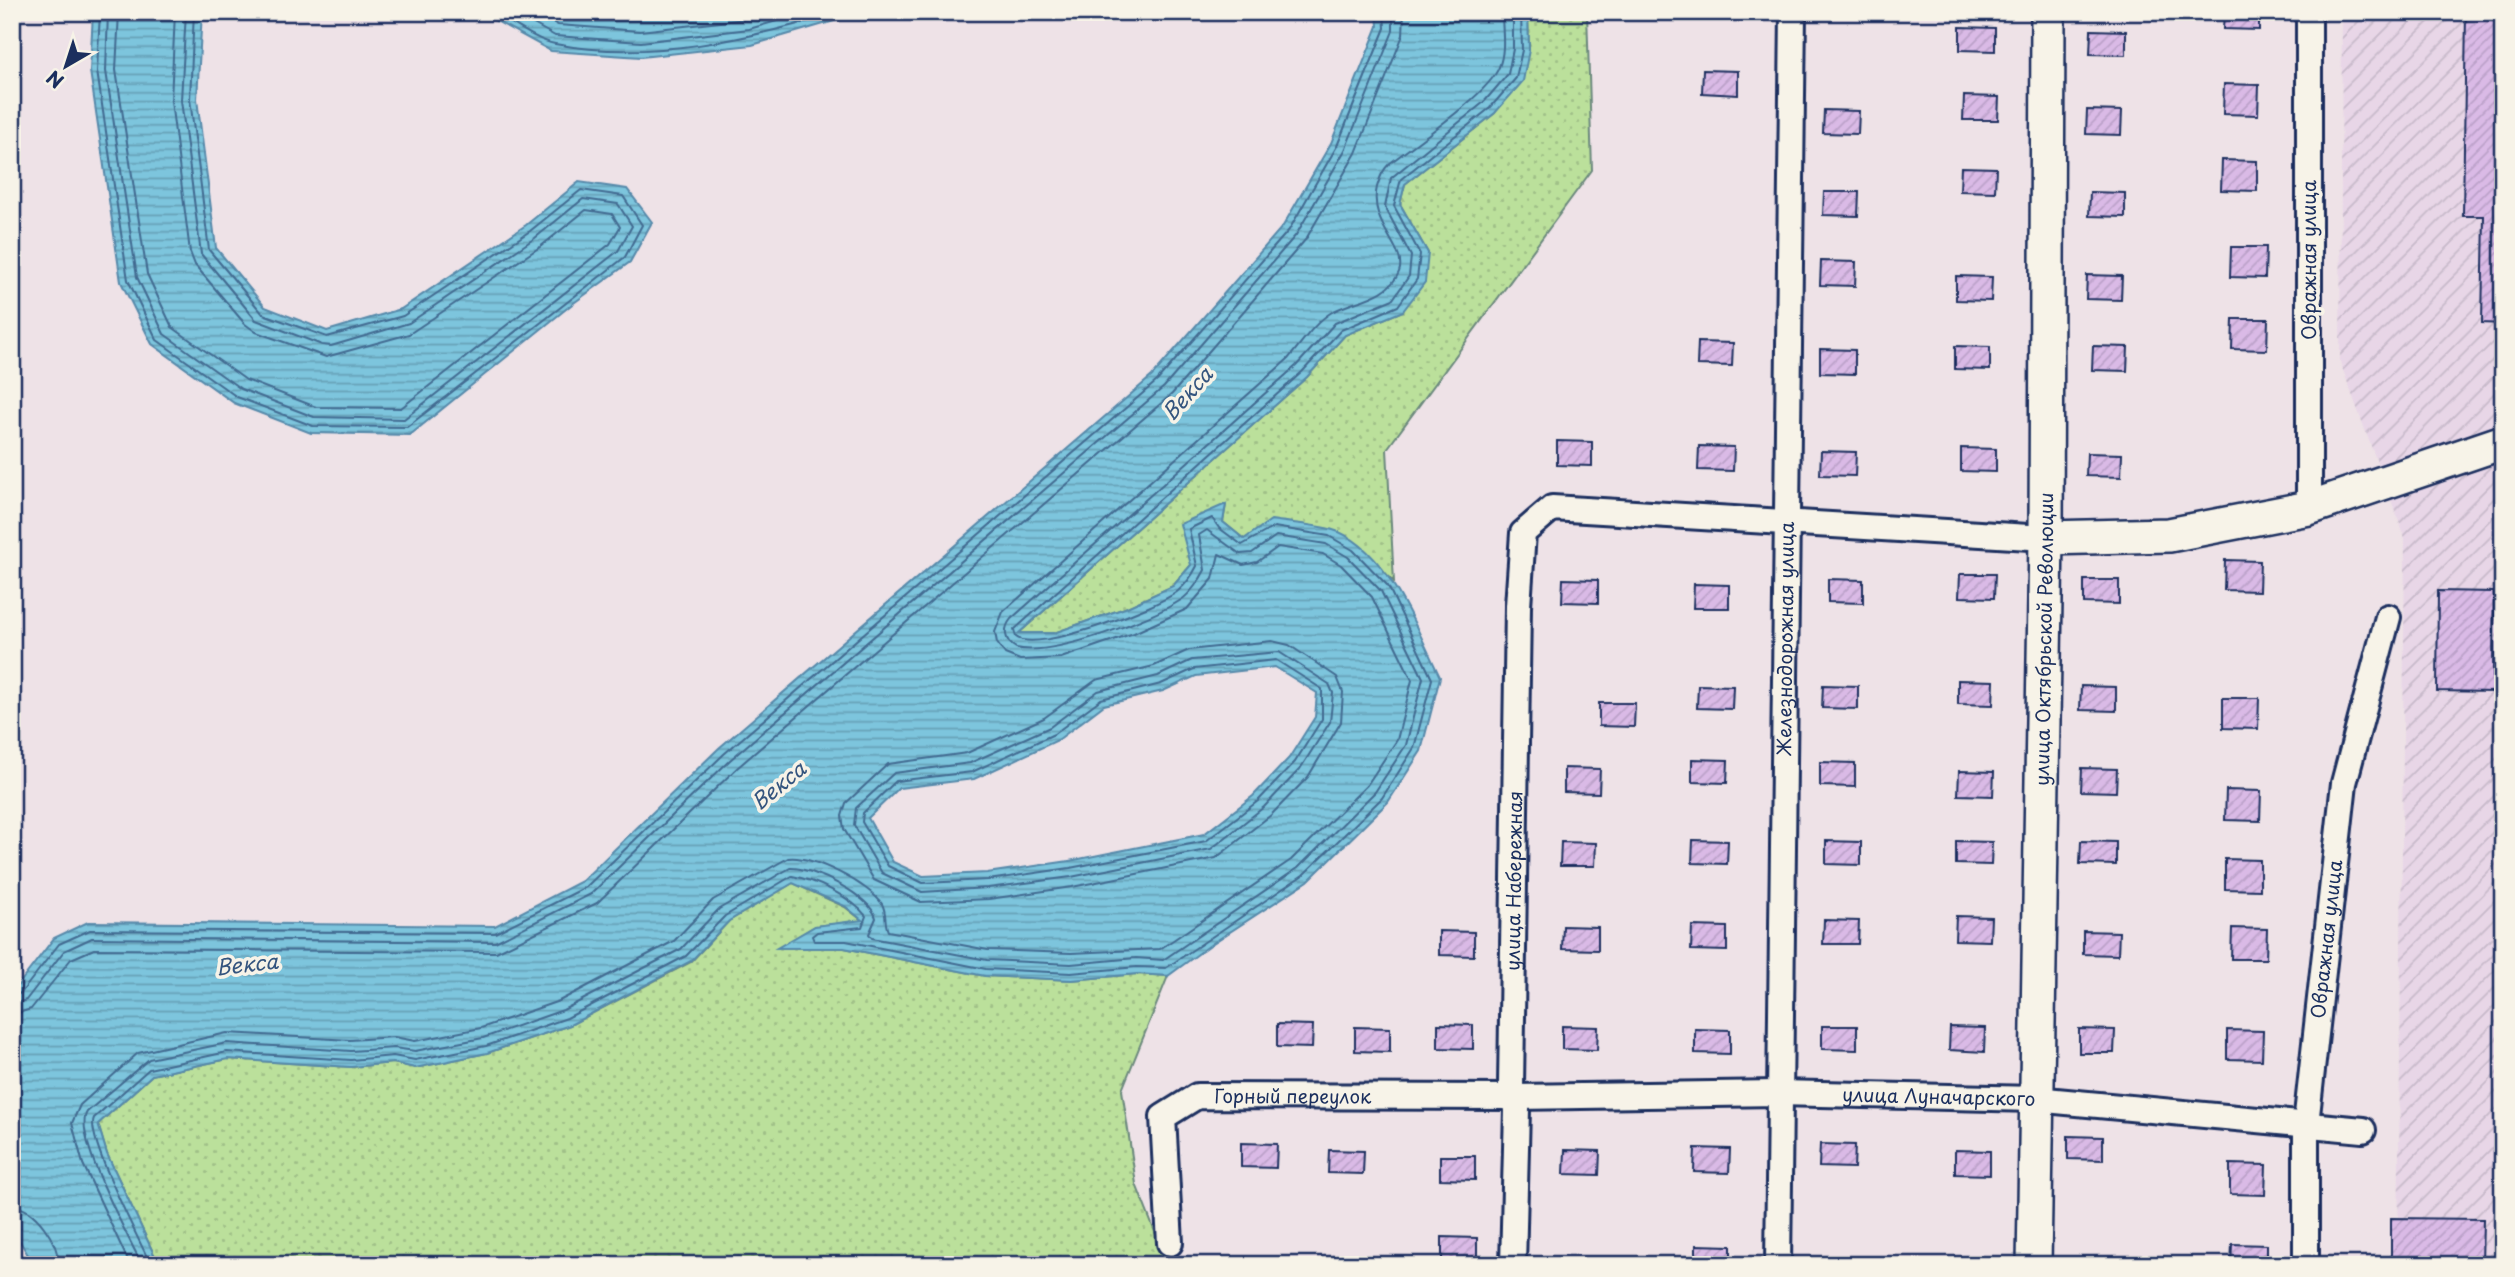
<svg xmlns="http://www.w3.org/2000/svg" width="2515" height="1277" font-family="'Playpen Sans',sans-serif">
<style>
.industrial{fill:url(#industrial-furrows)}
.grass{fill:url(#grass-dots);stroke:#6b887c;stroke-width:2}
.water{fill:url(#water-rules);stroke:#5689aa;stroke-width:2;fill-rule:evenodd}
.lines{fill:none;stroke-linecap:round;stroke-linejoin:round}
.shore{stroke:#426b91;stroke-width:2}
.building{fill:url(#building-hatch);stroke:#1b2f5e;stroke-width:2}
.street-casing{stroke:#1b2f5e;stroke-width:30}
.secondary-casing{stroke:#1b2f5e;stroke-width:38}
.street{stroke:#f7f3e8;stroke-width:24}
.secondary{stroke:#f7f3e8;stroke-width:33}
.labels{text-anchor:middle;stroke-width:7;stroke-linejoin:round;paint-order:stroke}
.street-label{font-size:19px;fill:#1b2f5e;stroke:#f7f3e8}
.water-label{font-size:21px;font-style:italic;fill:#34547e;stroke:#f7f3e8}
</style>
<defs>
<pattern id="industrial-furrows" width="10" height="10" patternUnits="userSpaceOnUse" patternTransform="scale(1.75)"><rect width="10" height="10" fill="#e8d6e7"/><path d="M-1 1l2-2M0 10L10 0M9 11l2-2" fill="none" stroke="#c6b8c9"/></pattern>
<pattern id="grass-dots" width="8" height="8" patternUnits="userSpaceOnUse" patternTransform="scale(1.75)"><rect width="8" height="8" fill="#bbe09b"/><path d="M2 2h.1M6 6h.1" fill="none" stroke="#a0c088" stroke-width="1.8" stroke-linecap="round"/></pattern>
<pattern id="water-rules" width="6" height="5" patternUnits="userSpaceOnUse" patternTransform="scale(1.75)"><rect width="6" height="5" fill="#7dc5dd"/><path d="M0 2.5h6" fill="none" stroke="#66a0b6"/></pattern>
<pattern id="building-hatch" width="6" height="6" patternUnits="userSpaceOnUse" patternTransform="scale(1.75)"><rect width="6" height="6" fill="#dabae6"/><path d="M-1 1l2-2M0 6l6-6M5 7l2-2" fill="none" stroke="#baa0c8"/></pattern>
</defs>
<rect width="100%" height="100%" fill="#eee2e7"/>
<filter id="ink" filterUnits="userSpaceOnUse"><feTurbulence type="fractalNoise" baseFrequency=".0143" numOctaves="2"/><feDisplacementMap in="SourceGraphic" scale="14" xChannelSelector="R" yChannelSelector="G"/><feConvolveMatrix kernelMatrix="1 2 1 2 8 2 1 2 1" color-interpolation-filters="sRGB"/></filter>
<g filter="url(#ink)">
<!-- industrial -->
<path class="industrial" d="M2342,12h161v1253h-105l7,-727 -65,-176z"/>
<!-- grass -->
<g class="grass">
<path d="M1528,12h59l5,158 -205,279 7,133 -36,-38 -114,-5 -21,-17 3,-17 -35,60 -18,21 -48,22 -71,25 -36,1 289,-257 38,-42 58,-24 25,-58 -28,-49 5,-20 90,-71 34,-63z"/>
<path d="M793,883l52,24 18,14 -48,5 -36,22h65l141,28 87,4 65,-6 31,2 -46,114 14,94 32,81h-1009l-52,-111 -9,-30 54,-49 76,-16 123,8 42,-4 22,5 72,-15 83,-28 121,-63 38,-41z"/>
</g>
<!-- water -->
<g class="water">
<path d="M93,12h109l-5,87 19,149 49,59 62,24 74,-22 125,-84 53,-43 48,7 25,33 -22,40 -59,43 -161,130 -99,-2 -77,-30 -82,-59 -31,-62 -31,-211z"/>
<path d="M480,12h385l-113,33 -111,12 -90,-6z"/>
<path d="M1377,12h151l1,38 -6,31 -28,32 -90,71 -5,20 28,49 -3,29 -22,29 -58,24 -38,42 -288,256h35l71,-25 48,-22 18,-21 -11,-41 46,-20 -3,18 21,17 27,-19c19,3 40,4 59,9 56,15 87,101 110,148l-19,74 -33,51 -80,79 -95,62 -45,33 -31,-2 -65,6 -87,-4 -141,-28h-67l38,-22 47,-6 -17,-14 -52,-23 -64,38 -38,40 -121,64 -83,28 -72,15 -22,-5 -42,4 -123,-8 -76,16 -54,49 9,30 52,111h-125l-22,-37v-235l42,-55 34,-16 407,4 87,-45 137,-133 433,-372 131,-150 48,-83 47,-117zM1275,667l42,26 -2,24 -26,41 -36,38 -49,38 -135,27 -82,12 -64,3 -30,-14 -25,-44 31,-30 75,-9 84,-39 46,-35 59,-14 33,-15z"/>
</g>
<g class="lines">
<!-- shore -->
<g class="shore">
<path d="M100,12l-3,59 31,209 29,60 80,57 76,29 94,1 218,-170 17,-32 -19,-29 -42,-6 -51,41 -127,85 -76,21 -64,-23 -54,-64 -19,-151 4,-87"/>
<path d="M108,12l-2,59 31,206 27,57 77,55 73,28 90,2 214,-168 14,-25 -14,-22 -35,-5 -48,39 -126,85 -78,23 -9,-1 -66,-25 -55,-66 -20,-154 5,-88"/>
<path d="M119,12l-3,58 31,204 25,53 74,53 70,27 85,1 209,-164 10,-17 -8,-13 -26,-4 -46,37 -131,87 -83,23 -70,-25 -11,-8 -50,-59 -5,-13 -19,-151 4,-89"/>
<path d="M493,12c19,10 42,28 62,32 94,18 196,-5 285,-32"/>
<path d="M512,12l43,24 86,6 108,-13 60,-17"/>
<path d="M534,12l24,13 82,6 107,-12 25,-7"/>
<path d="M1272,641l17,4 48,32 6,15 -2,30 -33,55 -37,38 -55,43 -144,29 -83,12 -68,3 -47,-22 -30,-51 -2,-13 4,-13 42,-39 79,-11 77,-35 52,-38 58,-14 35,-16z"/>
<path d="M1279,652l50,32 4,9 -3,29 -30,47 -36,38 -53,42 -140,28 -83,11 -66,4 -40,-19 -28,-48 2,-17 38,-35 76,-10 80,-36 48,-36 60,-15 34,-16z"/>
<path d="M1276,660l46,29v30l-27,43 -37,39 -52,40 -136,27 -82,12 -65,3 -35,-17 -26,-44 1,-9 33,-32 76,-9 82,-38 47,-35 60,-15 33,-15z"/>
<path d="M12,996l9,-3 38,-49 31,-14 405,3 91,-46 138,-133 433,-373 132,-151 48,-84 48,-118 -1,-16"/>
<path d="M12,1005l14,-5 38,-49 28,-13 403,4 96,-48 139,-134 434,-373 132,-152 49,-85 48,-119v-19"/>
<path d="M12,1015l19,-6 40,-50 23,-10 402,3 101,-49 140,-135 435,-374 134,-155 50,-86 47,-118 1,-23"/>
<path d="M12,1206c24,1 46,36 47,59"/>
<path d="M130,1265l-47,-101 -11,-41 8,-18 58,-52 89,-20 123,7 44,-3 21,4 66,-13 78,-27 115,-60 39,-41 75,-42c24,-3 81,26 94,46 5,9 2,19 6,27l100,19 83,3 89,-4 131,-89 76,-75 30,-45 15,-60 -40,-83 -31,-32 -18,-11 -45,-7 -21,15 -14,3 -24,-11 -6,25 -26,30 -53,24 -73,25 -41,2 -15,-6 -8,-11 -2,-11 8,-20 285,-253c13,-15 27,-37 44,-47 22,-12 57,-14 67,-40 9,-24 -31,-47 -22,-85 3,-9 5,-16 12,-23 25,-20 100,-70 110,-97 7,-17 3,-37 3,-55"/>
<path d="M142,1265c-13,-27 -70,-131 -55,-153l62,-53 78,-16 124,8 43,-3 21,3 68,-13 80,-28 118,-61 38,-40 71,-41c22,-1 81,28 86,50l-7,16 3,4 115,22 84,4 65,-6 27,2 135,-92 77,-76 31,-47 17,-67 -42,-87 -33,-34 -22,-13 -50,-8 -24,17 -12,1 -33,-24 -8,5 6,35c-5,10 -15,24 -24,30 -31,20 -129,57 -165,48 -12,-7 -13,-19 -5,-29l285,-253 39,-43 58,-24 16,-23 2,-20 -26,-49 6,-29 93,-76 24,-28 5,-25v-37"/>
<path d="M151,1265c-11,-23 -66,-129 -57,-147l55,-49 78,-17 124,8 42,-4 22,4 71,-14 81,-28 119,-62 39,-40 67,-40c24,4 59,21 74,40l-4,11 -45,5 -5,4 2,5h32l140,28 85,4 66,-6 29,1 137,-93 79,-77 32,-50 18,-69 -44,-93 -35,-36 -24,-14 -55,-9 -32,18 -23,-17 -7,-10 -23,11 8,37c-4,8 -12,19 -19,25 -21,17 -142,63 -162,46l-2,-7 288,-258 39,-42 57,-24 19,-27 3,-25 -26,-48 7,-27 89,-71 26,-30 6,-28 -1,-38"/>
</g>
</g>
<!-- building -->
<g class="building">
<path d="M2224,12h35v18l-36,-1z"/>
<path d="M2466,12h37v312l-21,-1 2,-107h-21z"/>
<path d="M1960,27l35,1v23l-35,-1z"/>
<path d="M2091,30l35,1v24l-36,-1z"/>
<path d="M1703,70l35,1v24l-36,-2z"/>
<path d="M2224,84l35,1 -1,30 -35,-1z"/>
<path d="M1964,96l35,1 -1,23h-35z"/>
<path d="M1824,110l35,1 -1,23 -35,-1z"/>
<path d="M2087,110l35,1 -1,24 -35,-1z"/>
<path d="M2222,160l35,1v30l-36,-1z"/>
<path d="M1961,167l35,1 -1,24 -35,-1z"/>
<path d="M1824,192h35l-1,24 -35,-1z"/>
<path d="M2090,192l35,1v24l-36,-1z"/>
<path d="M2231,247h35l-1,31 -35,-1z"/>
<path d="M1821,261l35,1 -1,24 -35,-1z"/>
<path d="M2087,275l35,1 -1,24 -35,-1z"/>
<path d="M1956,276l36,1 -1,24 -35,-1z"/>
<path d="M2233,319h35l-1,31 -35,-1z"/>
<path d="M1698,342l35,1 -1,23 -35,-1z"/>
<path d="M1955,346l35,1v23l-35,-1z"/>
<path d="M2093,346l35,1 -1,24 -35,-1z"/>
<path d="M1820,349l35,1v24l-35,-1z"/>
<path d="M1557,441l35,1v24l-35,-1z"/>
<path d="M1699,446l35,1 -1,24 -35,-1z"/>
<path d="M1961,448l35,1v23l-35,-1z"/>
<path d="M1821,451l35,1 -1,24 -35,-1z"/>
<path d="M2087,453l35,1 -1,23 -35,-1z"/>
<path d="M2225,560l35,1 -1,30 -35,-1z"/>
<path d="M1960,574h35l-1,24 -35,-1z"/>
<path d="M1563,579l35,1v23l-36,-1z"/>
<path d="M1828,579l35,1v23l-35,-1z"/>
<path d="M2084,580h35v24l-35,-1z"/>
<path d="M1694,584l35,1v23h-36z"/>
<path d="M2438,591l56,1 -1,100 -56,-1z"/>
<path d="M1958,680l36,1 -1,24 -35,-1z"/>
<path d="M1698,685l35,1 -1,23 -35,-1z"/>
<path d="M1823,685l35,1v23l-36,-1z"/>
<path d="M2081,686l35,1v24l-36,-1z"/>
<path d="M2223,698h36l-1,31 -35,-1z"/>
<path d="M1599,703h36l-1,24 -35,-1z"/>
<path d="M1692,759l36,1 -1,23 -35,-1z"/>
<path d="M1820,762l35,1v24l-35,-1z"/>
<path d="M1564,768l36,1 -1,24 -35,-1z"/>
<path d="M2082,768l35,1 -1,23 -35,-1z"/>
<path d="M1959,771l35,1 -1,24 -35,-1z"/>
<path d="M2226,790l35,1 -1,30 -35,-1z"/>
<path d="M1693,840l35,1 -1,23 -35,-1z"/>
<path d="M1826,841l35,1v23l-35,-1z"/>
<path d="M1956,841l36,1 -1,23 -35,-1z"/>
<path d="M2081,841l35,1v23l-36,-1z"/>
<path d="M1561,842l35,1 -1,23h-35z"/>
<path d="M2225,859l35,1v30l-35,-1z"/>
<path d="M1956,916l35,1 -1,24 -35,-1z"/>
<path d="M1824,920l35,1 -1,23h-35z"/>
<path d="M1563,926l35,1v23l-36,-1z"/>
<path d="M1692,926l35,1v24l-36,-1z"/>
<path d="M2232,928l35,1 -1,30h-35z"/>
<path d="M1439,931l35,1v24l-35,-1z"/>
<path d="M2083,931l36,1 -1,23 -35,-1z"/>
<path d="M1277,1024l36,1 -1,23 -35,-1z"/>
<path d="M1438,1024l35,1v24l-35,-1z"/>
<path d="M1562,1026l36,1 -1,23 -35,-1z"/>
<path d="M1822,1026h35v24l-35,-1z"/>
<path d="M1355,1027l35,1v24l-35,-1z"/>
<path d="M1950,1027l35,1 -1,24 -35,-2z"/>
<path d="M1695,1029l35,1v24l-35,-1z"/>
<path d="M2079,1029l36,1 -1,23h-35z"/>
<path d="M2227,1030l36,1 -1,29 -35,-1z"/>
<path d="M2068,1136l35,1v23l-35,-1z"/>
<path d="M1241,1143l36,1 -1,24 -35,-1z"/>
<path d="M1820,1144l35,1 -1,23 -35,-1z"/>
<path d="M1695,1148l35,1 -1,24 -35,-1z"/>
<path d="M1329,1150l35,1 -1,23 -35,-1z"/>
<path d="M1565,1150l35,1 -1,24 -35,-1z"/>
<path d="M1955,1150l35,1v24l-35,-1z"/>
<path d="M1440,1156h35v24l-35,-1z"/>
<path d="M2230,1164l36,1 -1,30 -35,-1z"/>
<path d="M2391,1218l92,1 -1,46h-91z"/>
<path d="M1442,1237l35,1v23l-35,-1z"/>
<path d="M2232,1244l35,1v20h-36z"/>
<path d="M1696,1245l35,1v19h-35z"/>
</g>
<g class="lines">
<!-- street casing -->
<g class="street-casing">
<g id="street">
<path d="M2309,508v-496"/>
<path id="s1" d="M1170,1243l-7,-126 34,-21 317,1 264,-4 257,6 328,31"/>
<path id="s2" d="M1513,1265l4,-156 -6,-23 7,-480 5,-73 29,-25 494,30"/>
<path id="s3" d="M1778,1265l15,-1253"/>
<path id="s4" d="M2306,1265v-141l38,-341 44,-166"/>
</g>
</g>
<!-- secondary casing -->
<g class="secondary-casing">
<g id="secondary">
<path d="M2046,538l123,-3 140,-27 194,-66"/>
<path id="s5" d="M2034,1265l12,-727 2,-526"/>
</g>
</g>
<!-- street -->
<use href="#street" class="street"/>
<!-- secondary -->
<use href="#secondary" class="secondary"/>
</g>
</g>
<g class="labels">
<!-- street labels -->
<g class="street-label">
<text transform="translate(2309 260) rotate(-90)" y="7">Овражная улица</text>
<text dy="7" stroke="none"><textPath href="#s3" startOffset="626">Железнодорожная улица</textPath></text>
<text dy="7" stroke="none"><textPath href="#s5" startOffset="626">улица Октябрьской Революции</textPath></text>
<text dy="7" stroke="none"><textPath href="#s2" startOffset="385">улица Набережная</textPath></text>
<text dy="7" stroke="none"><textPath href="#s4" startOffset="327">Овражная улица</textPath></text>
<text dy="7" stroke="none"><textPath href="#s1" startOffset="262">Горный переулок</textPath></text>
<text dy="7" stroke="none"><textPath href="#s1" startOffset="908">улица Луначарского</textPath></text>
</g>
<!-- water labels -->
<g class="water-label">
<text transform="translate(1188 394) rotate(-48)" y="7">Векса</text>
<text transform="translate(779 786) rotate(-39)" y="7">Векса</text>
<text transform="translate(247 965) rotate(-6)" y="7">Векса</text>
</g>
</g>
<!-- margin -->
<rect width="2515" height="1277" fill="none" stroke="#f7f3e8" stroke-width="42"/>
<rect x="21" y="21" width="2473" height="1235" fill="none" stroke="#1b2f5e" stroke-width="2.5" filter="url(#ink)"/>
<!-- north arrow -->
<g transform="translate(66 66) rotate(219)" stroke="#f7f3e8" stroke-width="5" paint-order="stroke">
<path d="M0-5L12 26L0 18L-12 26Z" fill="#1b2f5e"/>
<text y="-10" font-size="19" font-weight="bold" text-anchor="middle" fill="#1b2f5e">N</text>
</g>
</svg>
